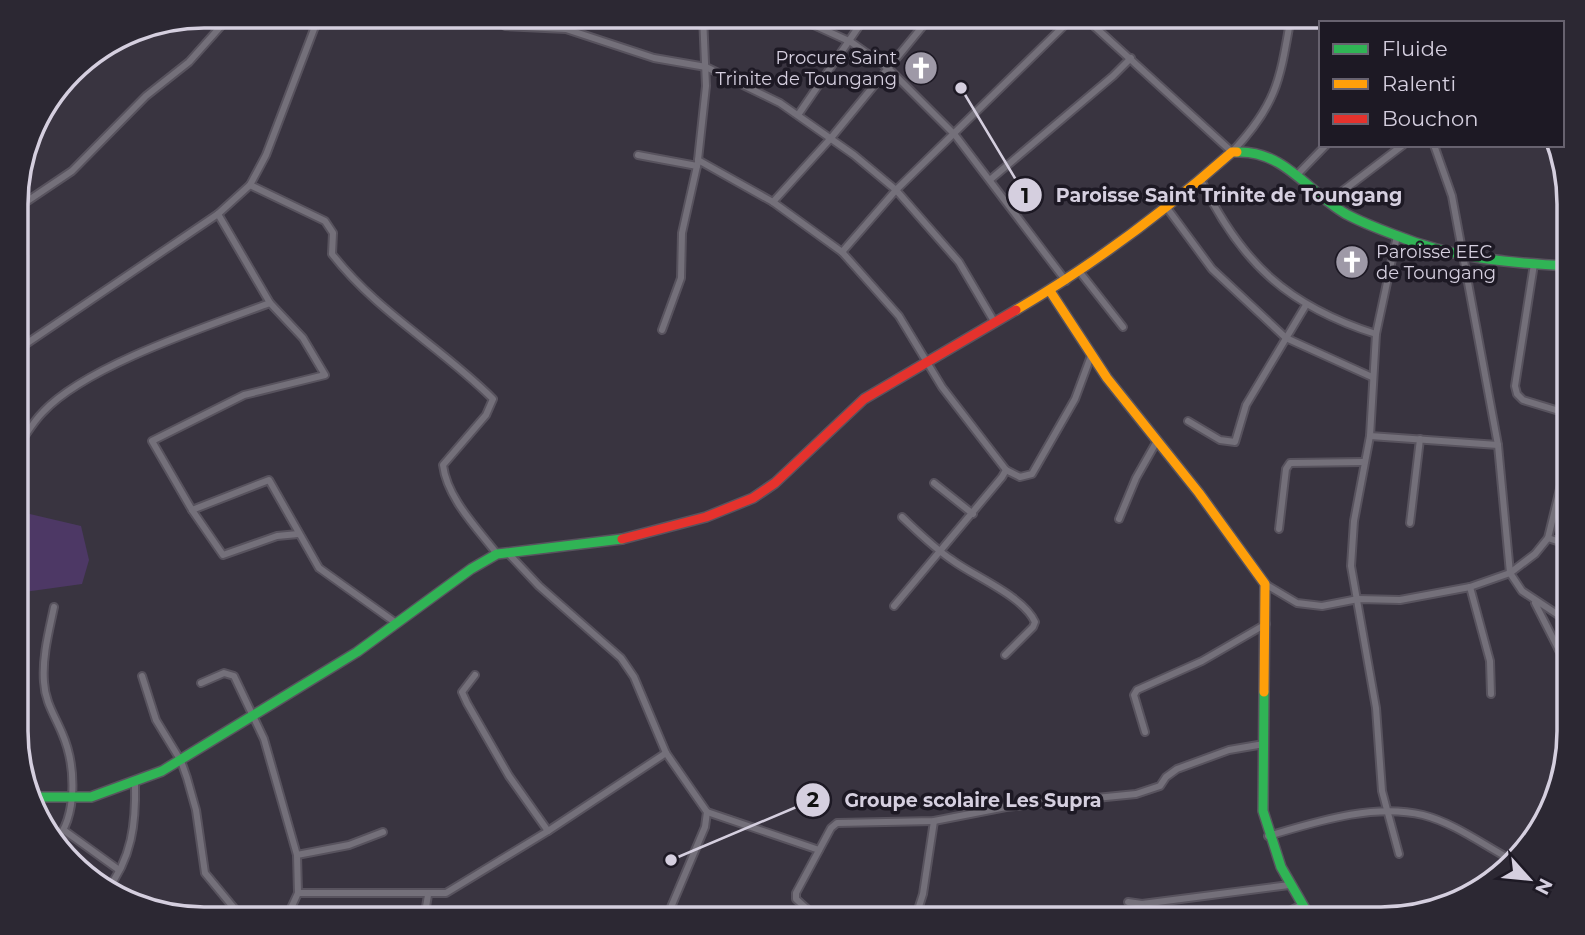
<svg xmlns="http://www.w3.org/2000/svg" width="1585" height="935" font-family="Montserrat,sans-serif">
<style>
.green{fill:#4d3865}
.lines{fill:none;stroke-linecap:round;stroke-linejoin:round}
.street-casing{stroke:#58535e;stroke-width:10}
.fast-casing{stroke:#58535e;stroke-width:12}
.slow-casing{stroke:#58535e;stroke-width:12}
.jam-casing{stroke:#58535e;stroke-width:12}
.street{stroke:#74707a;stroke-width:6}
.fast{stroke:#30b455;stroke-width:9}
.slow{stroke:#ff9f0a;stroke-width:9}
.jam{stroke:#e5322d;stroke-width:9}
.labels{text-anchor:middle;stroke-width:7;stroke-linejoin:round;paint-order:stroke}
.poi-label{font-size:18px;fill:#d5cfdf;stroke:#1d1924;text-anchor:end}
.rim{fill:none;stroke:#d5cfdf;stroke-width:3.5}
.leader{fill:none;stroke:#d5cfdf;stroke-width:2.5}
.callout-dot{fill:#d5cfdf;stroke:#1d1924;stroke-width:2.5}
.mark-label{font-size:21px;text-anchor:middle;font-weight:bold;fill:#111}
.callout-label{font-size:19px;text-anchor:middle;font-weight:bold;fill:#d5cfdf;stroke:#1d1924;stroke-width:7;stroke-linejoin:round;paint-order:stroke}
</style>
<rect width="100%" height="100%" fill="#393440"/>
<!-- green -->
<path class="green" d="M17,511l64,15 8,34 -7,24 -65,9z"/>
<g class="lines">
<!-- street casing -->
<g class="street-casing">
<g id="street">
<path d="M498,16l7,10 61,3 88,29 52,9 74,36 74,52 42,35 63,72 36,61"/>
<path d="M794,16l57,26 38,27 66,66 111,146"/>
<path d="M1083,16l149,136c46,-49 48,-73 59,-136"/>
<path d="M1311,16l10,7"/>
<path d="M798,115l68,-99"/>
<path d="M1434,145l18,51 46,249 12,128 12,18 47,31"/>
<path d="M638,155l59,11 1,-4"/>
<path d="M698,160l75,42 69,50 57,64 43,71 64,83 -4,7 -108,129"/>
<path d="M698,160l8,-74 -3,-70"/>
<path d="M1297,175l29,-30"/>
<path d="M991,179l122,-103 18,-18"/>
<path d="M1201,180c40,83 87,126 175,154"/>
<path d="M250,185l75,36 8,12 -1,21c45,58 109,93 161,145l-7,16 -43,50c4,33 34,63 54,89"/>
<path d="M773,202l58,-64 100,-122"/>
<path d="M1328,202l75,-57"/>
<path d="M17,208l55,-37 74,-75 43,-34 41,-46"/>
<path d="M1167,208l45,61 74,69 86,39"/>
<path d="M218,214l52,89 33,35 22,37 -81,20 -92,46 40,69 31,45 54,-19 21,-2"/>
<path d="M1397,236l-21,98 -6,102 -16,85 -3,45 25,142 6,83 17,63"/>
<path d="M842,252l54,-62 178,-174"/>
<path d="M1534,264l-19,122 2,8 6,6 46,14"/>
<path d="M1079,271l44,56"/>
<path d="M662,330l19,-52 1,-45 15,-67"/>
<path d="M17,350l201,-136 32,-29 16,-30 53,-139"/>
<path d="M1188,421l32,19 15,2 11,-37 60,-100"/>
<path d="M1370,436l128,9"/>
<path d="M17,447c9,-12 16,-25 26,-35 44,-47 165,-86 227,-109"/>
<path d="M1006,470l14,7 12,-3 43,-75 16,-43"/>
<path d="M934,483l39,31"/>
<path d="M192,510l77,-30 50,88 77,55"/>
<path d="M902,517c16,15 32,31 50,43 23,17 71,36 83,62l-2,5 -28,28"/>
<path d="M1119,519l17,-41 21,-37"/>
<path d="M1410,523l10,-84"/>
<path d="M1279,529l7,-60 4,-6 74,-1"/>
<path d="M1548,538l21,7"/>
<path d="M507,552l32,34 82,72 13,19 32,76 41,59 -2,15 -39,92"/>
<path d="M1265,584l32,19 25,3 36,-7 42,1 70,-13 40,-14 25,-19 13,-16 21,-86"/>
<path d="M1470,587l20,74 1,33"/>
<path d="M1535,603l28,55 6,22"/>
<path d="M54,607c-5,24 -12,50 -10,75 1,20 11,34 18,51 14,32 16,83 -7,109"/>
<path d="M475,675l-13,17 5,11 42,73 39,55"/>
<path d="M142,676l14,44 25,41 6,17 9,32 9,63 38,46"/>
<path d="M201,683l23,-10 10,3 30,63 33,116 1,38 -12,26"/>
<path d="M1145,732l-11,-37 3,-5 65,-29 64,-37"/>
<path d="M707,812l112,38"/>
<path d="M65,831l54,39"/>
<path d="M1268,836c48,-14 105,-33 155,-21 31,8 59,29 87,44"/>
<path d="M297,855l52,-10 34,-13"/>
<path d="M106,891c26,-32 30,-68 29,-108"/>
<path d="M298,893h148l102,-62 118,-78"/>
<path d="M1128,902l14,2 147,-19"/>
<path d="M1142,904l3,15"/>
<path d="M424,919l4,-24"/>
<path d="M818,919l-22,-20v-6l35,-65 6,-5 97,-2 72,-14 130,-13 24,-8 6,-9 11,-8 52,-19 35,-6"/>
<path d="M915,919l8,-25 11,-73"/>
<path d="M1272,919l30,-14"/>
</g>
</g>
<!-- fast casing -->
<g class="fast-casing">
<g id="fast">
<path d="M1237,152c47,-2 72,41 109,62 15,8 33,15 49,21 56,23 115,28 174,31"/>
<path d="M1264,692l-1,119 18,56 30,52"/>
<path d="M33,797h58l71,-26 195,-119 114,-83 26,-15 125,-15"/>
</g>
</g>
<!-- slow casing -->
<g class="slow-casing">
<g id="slow">
<path d="M1050,291l57,87 92,115 66,91 -1,108"/>
<path d="M1016,310c77,-45 149,-99 216,-158h5"/>
</g>
</g>
<!-- jam casing -->
<g class="jam-casing">
<path id="jam" d="M622,539l84,-22 47,-19 22,-15 89,-84 152,-89"/>
</g>
<!-- street -->
<use href="#street" class="street"/>
<!-- fast -->
<use href="#fast" class="fast"/>
<!-- slow -->
<use href="#slow" class="slow"/>
<!-- jam -->
<use href="#jam" class="jam"/>
</g>
<!-- icons -->
<defs>
<g id="church-disc" transform="scale(1.75)"><circle r="9.5" fill="#9e99a7" stroke="#1d1924"/><path d="M-1.2-6h2.4v3.5h3.3v2.4h-3.3V6h-2.4V-.1h-3.3v-2.4h3.3Z" fill="#fff"/></g>
</defs>
<g fill-rule="evenodd">
<use href="#church-disc" x="921" y="68"/>
<use href="#church-disc" x="1352" y="262"/>
</g>
<g class="labels">
<!-- poi labels -->
<g class="poi-label">
<text x="897" y="64">Procure Saint<tspan x="897" dy="21">Trinite de Toungang</tspan></text>
<text x="1376" y="258" text-anchor="start">Paroisse EEC<tspan x="1376" dy="21">de Toungang</tspan></text>
</g>
</g>
<!-- crop -->
<path d="M0 0H1585V935H0ZM204 28H1381A176 176 0 0 1 1557 204V731A176 176 0 0 1 1381 907H204A176 176 0 0 1 28 731V204A176 176 0 0 1 204 28Z" fill="#2c2833" fill-rule="evenodd"/>
<path class="rim" d="M204 28H1381A176 176 0 0 1 1557 204V731A176 176 0 0 1 1381 907H204A176 176 0 0 1 28 731V204A176 176 0 0 1 204 28Z"/>
<!-- callouts -->
<path class="leader" d="M961 88L1025 195M671 860L813 800"/>
<g class="callout-dot">
<circle cx="961" cy="88" r="7"/>
<circle cx="671" cy="860" r="7"/>
<circle cx="1025" cy="195" r="18"/>
<circle cx="813" cy="800" r="18"/>
</g>
<g class="mark-label">
<text x="1025" y="203">1</text>
<text x="813" y="807">2</text>
</g>
<g class="callout-label">
<text x="1229" y="202">Paroisse Saint Trinite de Toungang</text>
<text x="973" y="807">Groupe scolaire Les Supra</text>
</g>
<!-- legend -->
<rect x="1319" y="21" width="245" height="126" fill="#1d1924" stroke="#67626f" stroke-width="2"/>
<rect x="1333" y="44" width="35" height="10" fill="#30b455" stroke="#67626f" stroke-width="2"/>
<text x="1382" y="56" font-size="21" fill="#d5cfdf">Fluide</text>
<rect x="1333" y="79" width="35" height="10" fill="#ff9f0a" stroke="#67626f" stroke-width="2"/>
<text x="1382" y="91" font-size="21" fill="#d5cfdf">Ralenti</text>
<rect x="1333" y="114" width="35" height="10" fill="#e5322d" stroke="#67626f" stroke-width="2"/>
<text x="1382" y="126" font-size="21" fill="#d5cfdf">Bouchon</text>
<!-- north arrow -->
<g transform="translate(1529 879) rotate(117)" stroke="#1d1924" stroke-width="5" paint-order="stroke">
<path d="M0-5L12 26L0 18L-12 26Z" fill="#d5cfdf"/>
<text y="-10" font-size="19" font-weight="bold" text-anchor="middle" fill="#d5cfdf">N</text>
</g>
</svg>
